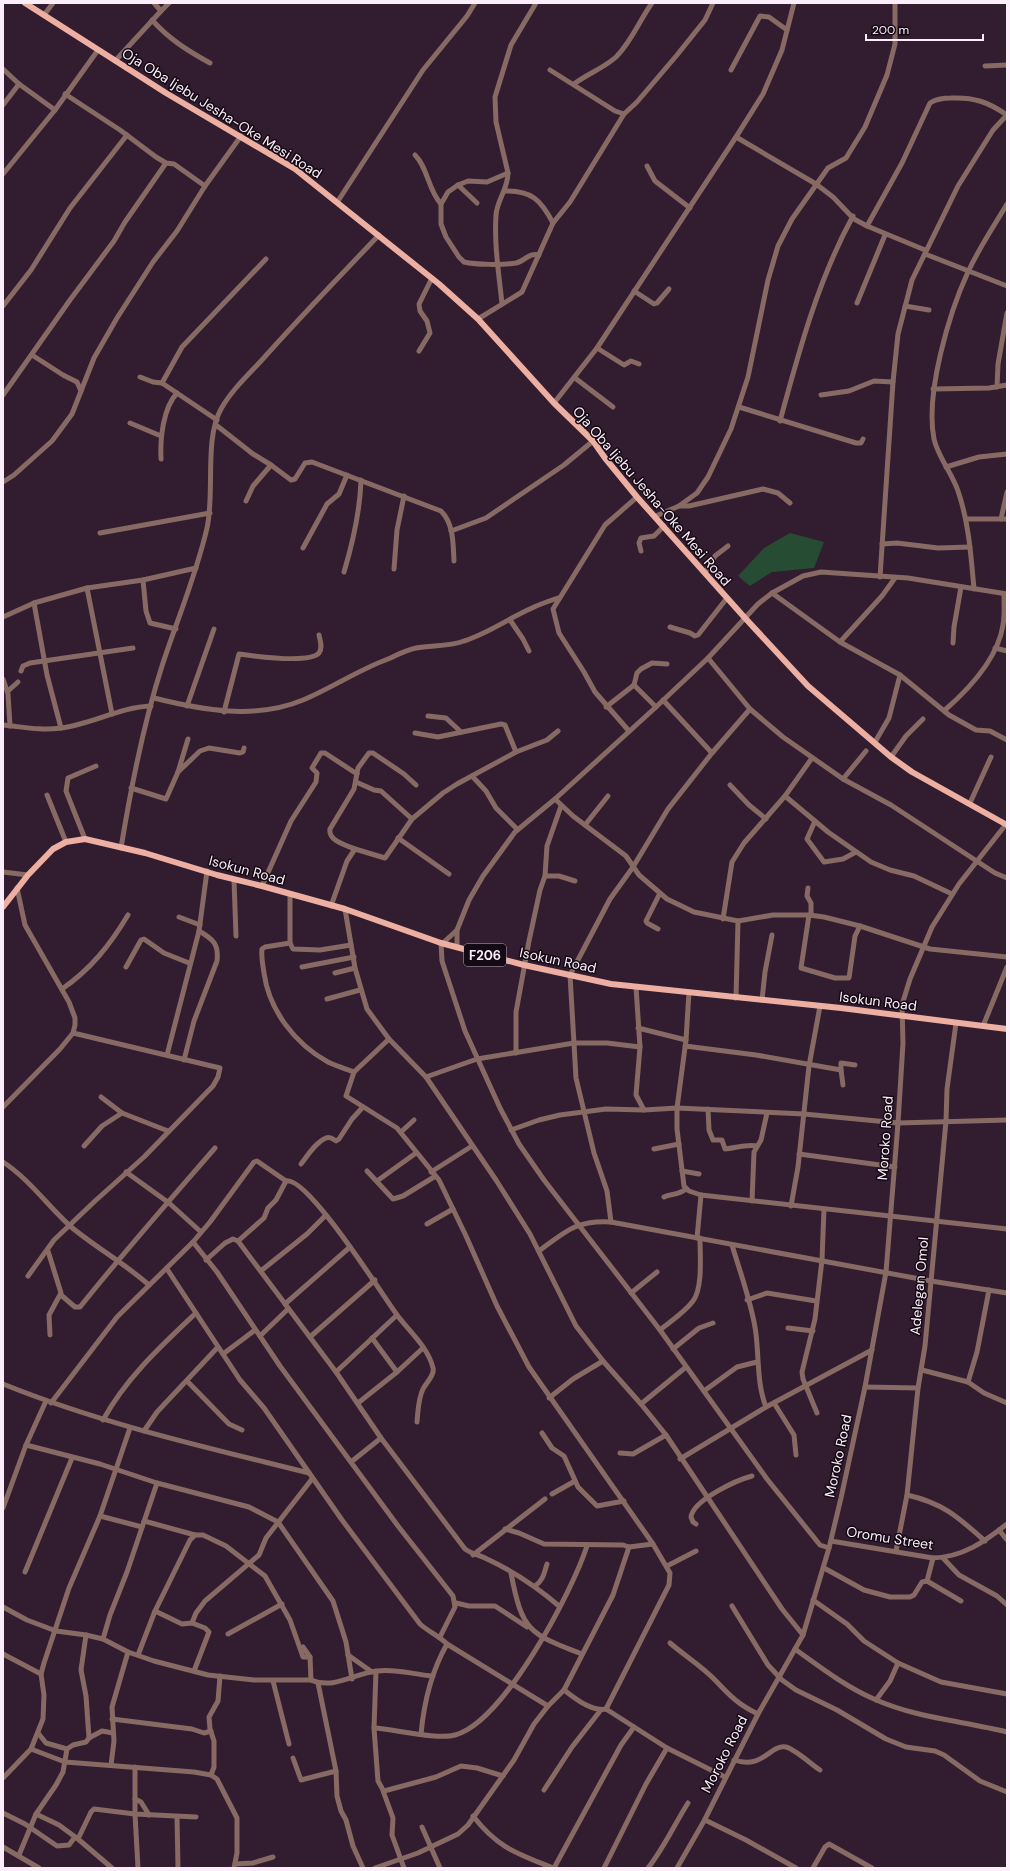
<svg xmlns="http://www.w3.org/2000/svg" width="1010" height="1871" font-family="'DM Sans',sans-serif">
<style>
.green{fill:#264d33}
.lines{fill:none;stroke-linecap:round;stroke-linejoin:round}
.minor{stroke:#876a63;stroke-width:5}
.major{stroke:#ecafa1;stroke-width:6}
.labels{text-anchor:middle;stroke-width:3;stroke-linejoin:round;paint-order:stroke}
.shield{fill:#140a13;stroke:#b6a9b5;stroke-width:1}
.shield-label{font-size:13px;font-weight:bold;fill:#fcedfa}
.street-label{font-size:14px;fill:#fcedfa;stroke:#140a13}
</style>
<rect width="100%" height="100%" fill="#321c30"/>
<!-- green -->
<path class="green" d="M790,533l34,9 -10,26 -42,4 -22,14 -12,-10 26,-28z"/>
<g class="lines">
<!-- minor -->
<g class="minor">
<path d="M161,11l8,-8"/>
<path d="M44,15l9,-12"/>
<path d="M152,20c17,19 36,31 58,43"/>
<path d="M115,61l46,-50 -7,-8"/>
<path d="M985,66l22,-1"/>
<path d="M3,69l16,15 36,26"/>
<path d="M731,70l29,-54 9,1 18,13"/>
<path d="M574,84c13,-10 30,-16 42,-27 16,-16 23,-36 36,-54"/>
<path d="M65,94l55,36 36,27 10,6 8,1 31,22"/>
<path d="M3,105l16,-21"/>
<path d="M624,114l13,-12 40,-47 28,-35 8,-17"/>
<path d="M736,137l80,47 17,13 21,22 13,7 58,24"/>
<path d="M415,155c13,13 13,35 26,49"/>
<path d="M647,166l8,15 35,27"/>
<path d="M508,173l-21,9 -19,-1 -10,4 -10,7 -7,12v20l5,13 13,20 5,5c12,3 40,3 52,1 9,-2 13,-11 23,-8"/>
<path d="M3,174l52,-64 43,-60"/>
<path d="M458,185l19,18"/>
<path d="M505,191c26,-1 36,9 48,32"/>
<path d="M338,201l85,-131 44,-54 8,-13"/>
<path d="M867,226l35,-63 28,-60c6,-4 14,-5 21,-5 23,-1 37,4 56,17"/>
<path d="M925,254l82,32"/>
<path d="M634,291l20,13 3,-1 12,-14"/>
<path d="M857,303l28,-68"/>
<path d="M502,304c-3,-30 -8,-59 -6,-89 1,-15 12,-26 12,-42l-12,-51 -1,-25 16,-52 25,-42"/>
<path d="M3,306l28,-36 39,-62 57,-73"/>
<path d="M905,306l24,4"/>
<path d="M478,319l44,-27 31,-69 17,-21 54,-88 -9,-3 -65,-41"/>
<path d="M597,348l27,17 7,-4 8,3"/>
<path d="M419,351l11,-18 -3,-12 -7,-10 -1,-7 13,-26"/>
<path d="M32,355l31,20 14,7 4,9"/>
<path d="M140,377l13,5 9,1 20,-36 84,-88"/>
<path d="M575,378l38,29"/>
<path d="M162,383l55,37"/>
<path d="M997,387l1,-23 9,-51"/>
<path d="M933,389l56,-1 18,-3"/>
<path d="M3,395l67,-95 44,-59 11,-19 41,-59"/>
<path d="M821,395l28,-4 25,-10 19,1"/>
<path d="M554,403l43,-55 139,-211 27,-43 19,-44 12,-47"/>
<path d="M739,407l117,36h5l2,-4"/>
<path d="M780,421c19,-70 38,-141 73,-205"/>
<path d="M130,423l31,13"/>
<path d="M216,425l37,29 18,11 20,15 4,-1 10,-16 7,-1 129,49c13,13 12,33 13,50"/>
<path d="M161,459c-1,-20 2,-51 16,-66"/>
<path d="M946,467l33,-10 28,-3"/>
<path d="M3,482l11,-7 38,-34 20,-27 22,-56 23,-40 36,-56 24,-31 28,-45 36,-50"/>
<path d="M246,501l7,-15 18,-21"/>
<path d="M679,506h10l74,-17 15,4 12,10"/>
<path d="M656,516l23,-10 18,-13 11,-16 23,-48 17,-52 20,-97 10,-34 14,-27 36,-51 18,-10 19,-31 22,-52 8,-31v-41"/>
<path d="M966,519h41"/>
<path d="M1001,519l6,-27"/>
<path d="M451,531l35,-13 78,-53 29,-24"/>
<path d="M100,533l110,-20"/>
<path d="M882,544l15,-1 41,5 32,-1"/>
<path d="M303,548l24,-44 12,-10 8,-19"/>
<path d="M641,551l-2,-8 2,-5 13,-2 10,-10"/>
<path d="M394,569l3,-39 7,-34"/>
<path d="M344,572c9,-30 16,-60 17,-92"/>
<path d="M705,573l10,-17 13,-10"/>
<path d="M880,577l13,-195 5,-48 14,-54 46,-94 35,-56 14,-15"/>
<path d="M143,580l3,31 4,12 26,6"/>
<path d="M87,588l25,126"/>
<path d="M974,589c-3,-33 -5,-66 -16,-98 -6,-18 -20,-34 -24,-52 -9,-45 15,-126 34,-167 11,-24 26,-46 39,-68"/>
<path d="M772,593l68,49 60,33 49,40 27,15 14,1 17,9"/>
<path d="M34,603l13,72 14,53"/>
<path d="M3,617l31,-14 53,-15 56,-8 53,-12"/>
<path d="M510,620l13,19 6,12"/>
<path d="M670,627l20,6 5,3 3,-1 29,-37"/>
<path d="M840,642l42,-46 13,-18"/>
<path d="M953,643l1,-16 7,-40"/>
<path d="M995,648l12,3"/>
<path d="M708,658l42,51 33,28 60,42 48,26 104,68 12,5"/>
<path d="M21,671l2,-5 7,-3 103,-15"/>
<path d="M3,679l5,15 2,32"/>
<path d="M634,685l22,22"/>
<path d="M8,691l10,-9"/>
<path d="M154,698c48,12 101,22 149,2 29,-12 55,-30 85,-41 9,-4 18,-9 28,-11 16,-3 32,-1 48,-7 25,-8 45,-23 68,-33 8,-4 17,-7 26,-10"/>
<path d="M663,700l49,53"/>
<path d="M187,706l27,-77"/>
<path d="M606,707l28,-22 3,-12 4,-4 11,-6 15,1"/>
<path d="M945,710c24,-21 53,-52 58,-85 2,-10 1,-21 1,-31"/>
<path d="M224,712l15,-58c15,2 70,10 80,-1 4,-5 1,-13 0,-18"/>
<path d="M428,716l18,2 15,14"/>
<path d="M3,725c20,2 39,6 58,3 31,-4 59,-21 90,-22"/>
<path d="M629,731l-34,-39 -11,-20 -25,-39 -6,-24 52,-84 32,-28"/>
<path d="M415,733l23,4 63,-13 4,1 11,27"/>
<path d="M875,742l14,-24 11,-43"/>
<path d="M891,757l15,-21 17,-17"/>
<path d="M178,772l10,-33"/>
<path d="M472,776l14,15 10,17 21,21"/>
<path d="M843,779l23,-28"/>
<path d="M730,785l19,20 17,14"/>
<path d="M131,788l35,11 12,-27 22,-21 9,-3 31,5 3,-1 1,-4"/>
<path d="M47,795l19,47"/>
<path d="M785,796l43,36 43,30 19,8 24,6 38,18"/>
<path d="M555,799l18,17 53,40 13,19 28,24 27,13 44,9 35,-6h36l15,2 36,9 70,23 77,8"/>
<path d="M970,803l21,-46"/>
<path d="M412,819l31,-26 14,-9 59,-32 31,-12 11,-9"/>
<path d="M815,821l-8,18 17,23 19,-3 13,-7"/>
<path d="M585,825l23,-29"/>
<path d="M398,838l51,36"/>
<path d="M85,839l-19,-48 2,-13 28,-12"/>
<path d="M121,848c10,-61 22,-123 41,-182 15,-46 34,-90 45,-138 8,-35 -3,-89 14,-119 10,-18 26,-33 40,-48 38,-43 78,-84 118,-126"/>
<path d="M355,849l30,9 27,-39 -31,-28 -7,-1 -18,-8"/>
<path d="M3,872l25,3"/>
<path d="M545,876h14l16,5"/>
<path d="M234,880l2,56"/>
<path d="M262,886l29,-65 25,-39 1,-9 -5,-5 9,-15h4l32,21"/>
<path d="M808,888l-1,8 4,7v12"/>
<path d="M290,894v49l3,6 27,1 31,-5"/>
<path d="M331,906l16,-45 8,-12c-9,-4 -27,-8 -25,-20l24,-40 4,-21 11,-15h4l31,21 12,11"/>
<path d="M345,909l10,59 12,41 22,30 37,38 70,103 34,54 46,92 27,35 38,43 25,31 116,174 21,26"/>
<path d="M809,915l-8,53 34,10h14l6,-42 5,-10"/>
<path d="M179,917l21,8"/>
<path d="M723,919l9,-57 12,-19 41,-47 27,-38"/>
<path d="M658,929l-11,-6 -1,-2 14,-28"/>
<path d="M457,930v17"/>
<path d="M290,943l-25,4 -3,2c-1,8 1,17 2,24 5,37 31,71 64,89 8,4 18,7 26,10"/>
<path d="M441,943l1,18 23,70 35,77 19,36 25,36 116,150 107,149 53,66 9,3"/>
<path d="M443,943l14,-13 12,-30 14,-24 32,-44 40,-33 101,-92 52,-49 50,-54 14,-11 31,-17 18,-4 87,6 99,16"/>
<path d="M126,967l15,-27 3,-1 20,14 25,10"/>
<path d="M302,967l52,-10"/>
<path d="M335,973l20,-5"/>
<path d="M636,987l4,60 -4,48 8,15"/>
<path d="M62,989c29,-20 48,-44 66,-74"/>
<path d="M689,992l-3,48 -9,68v21l7,57 5,5 12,4 306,34"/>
<path d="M736,998l2,-77"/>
<path d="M327,999l33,-9"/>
<path d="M762,1000l3,-28 7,-37"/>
<path d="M983,1026l24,-59"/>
<path d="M638,1028l48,12"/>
<path d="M389,1039l-35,33 -8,24 51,32 42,52 27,56 31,70 32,61 124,177 17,29 -1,12 -63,124"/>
<path d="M685,1046l71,9 85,15 2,15"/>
<path d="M516,1053v-41l13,-71 11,-51 5,-14 2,-30 14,-40"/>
<path d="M167,1055l32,-124 8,-60"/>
<path d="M184,1060l10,-39 23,-60c2,-17 -4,-22 -18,-30"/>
<path d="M841,1070v-7l14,2"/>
<path d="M426,1077l51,-18 97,-16h33l33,4"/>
<path d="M101,1097l21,16 46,18"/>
<path d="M3,1107l57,-58 13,-16 2,-8v-7l-6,-16 -44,-77 -8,-37"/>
<path d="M708,1109l1,21 4,10h9l3,9c11,-1 21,-5 32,-3"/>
<path d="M511,1130l28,-10 21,-5 46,-6 38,1 33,-2 127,6 94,9 109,-3"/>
<path d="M401,1132l13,-12"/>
<path d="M84,1146l18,-20 20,-13"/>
<path d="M654,1149l25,-5"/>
<path d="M799,1154l96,13"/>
<path d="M3,1162c26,17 44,43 67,64 25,21 54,37 79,59"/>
<path d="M301,1164c7,-9 15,-22 25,-26 4,-2 7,1 10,3l3,-2 13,-20 11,-12"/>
<path d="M367,1171l26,28 10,-3 31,-19"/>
<path d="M682,1171l17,3"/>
<path d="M126,1172l43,31 32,29"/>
<path d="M431,1172l41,-26"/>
<path d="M377,1181l39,-28"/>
<path d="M664,1197c7,-4 13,-1 22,-8"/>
<path d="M752,1201l2,-49 7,-12 6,-27"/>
<path d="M791,1206l7,-39 11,-101 11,-60"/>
<path d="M611,1222l-4,-31 -13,-38 -18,-75 -6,-103 40,-76 23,-32 35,-58 44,-56 38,-44"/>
<path d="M427,1224l26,-15"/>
<path d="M697,1238l4,-43"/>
<path d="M238,1241l26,-23 4,-10 8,-8 10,-19"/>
<path d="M193,1242l24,30 63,94 118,160 55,70 2,11 -15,30"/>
<path d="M732,1245c8,27 21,62 24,89 3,25 1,50 10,73"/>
<path d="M48,1251l13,42 -12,22 1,20"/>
<path d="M539,1251c27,-20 37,-31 72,-29l320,59 76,12"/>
<path d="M206,1260l19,-17 8,-4 5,2 98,131 45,66 84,111c7,5 14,6 22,10 26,12 50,28 72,47"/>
<path d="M167,1269l73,111 24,28 78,112 78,104c9,8 19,12 27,20l101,62"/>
<path d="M262,1270l45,-36 19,-19"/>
<path d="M28,1276l26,-36 41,-39 49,-44 69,-71 5,-9 2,-9 -147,-35"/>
<path d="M631,1293l26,-21"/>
<path d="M61,1295l14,12h5c43,-54 89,-106 135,-159"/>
<path d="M747,1300l20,-7 49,8"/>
<path d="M285,1304l65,-57"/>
<path d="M788,1328l25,3"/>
<path d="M660,1330c11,-9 25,-18 33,-29 10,-13 7,-46 7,-63"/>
<path d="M260,1336l28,-27"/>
<path d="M310,1337l65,-57"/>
<path d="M372,1338l25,34"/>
<path d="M673,1349l26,-21 14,-5"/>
<path d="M223,1354l32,-24"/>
<path d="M922,1370l46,12 16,11 23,10"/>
<path d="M336,1372l61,-57"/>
<path d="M187,1381l42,43 13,6"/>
<path d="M968,1382l9,-30 12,-62"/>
<path d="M3,1384c99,40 202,63 306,89"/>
<path d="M865,1387l53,1"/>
<path d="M704,1391l33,-24 20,-5"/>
<path d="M549,1398l24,-19 30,-18"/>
<path d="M51,1403l66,-86 76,-75 17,-20 44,-60 3,-1 29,20c21,-6 97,115 111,134 12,16 31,32 36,53 2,7 -7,15 -10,21 -5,10 -5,23 -6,33"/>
<path d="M358,1403l39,-31 26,-24"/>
<path d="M774,1403l20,32 2,20"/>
<path d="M641,1404l45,-37"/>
<path d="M817,1413l-14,-34 -1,-7 13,-53 7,-59 2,-51"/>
<path d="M103,1420c23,-42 58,-74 93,-107"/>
<path d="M144,1431l13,-19 61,-65"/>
<path d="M542,1433l10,15 12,8 14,31 19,19 27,-5"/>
<path d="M26,1445l74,19 57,19 92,24 29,15 55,79 13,41 6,37"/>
<path d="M620,1453l13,1 33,-19"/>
<path d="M680,1459l86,-52 106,-57"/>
<path d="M351,1462l30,-24"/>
<path d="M552,1494l23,-13"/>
<path d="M907,1495c36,8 51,22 78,46"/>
<path d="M3,1508l23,-63 20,-44"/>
<path d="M100,1516l42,11"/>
<path d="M144,1521l51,14h8l23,11 39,30 25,44 13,37h7"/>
<path d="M696,1524l-3,-2 -2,-5c2,-17 46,-37 61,-41"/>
<path d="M505,1529l14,4 25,11 79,1 6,2 24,-3"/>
<path d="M999,1530l8,10"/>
<path d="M831,1541l102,17c30,-1 51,-16 74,-34"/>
<path d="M896,1551l11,-56 11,-107 7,-42 21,-225 1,-32 9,-66"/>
<path d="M473,1555l72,-56"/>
<path d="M933,1558l-6,23 34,20"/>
<path d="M943,1558l16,17 38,21 10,9"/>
<path d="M667,1566l29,-15"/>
<path d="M824,1568l40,22 26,7h20l4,-2 8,-13 5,-1"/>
<path d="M25,1572l47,-114"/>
<path d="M511,1573c11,58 18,61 71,81"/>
<path d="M535,1586c8,-5 9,-13 12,-22"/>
<path d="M813,1600l34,24 17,17 34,22 43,19 66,12"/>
<path d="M456,1603l13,3h26l32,21"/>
<path d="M732,1606l36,59 14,15 14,10 41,20 49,29 20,8 29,4 9,4 36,26 27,11"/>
<path d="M3,1607l24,13 29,11 30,4 17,4 25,13 26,9 54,14 46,5h57c23,10 44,-7 66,-9 19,-3 37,4 56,5"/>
<path d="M155,1611l27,13 10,-1 13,5 4,4 -15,39"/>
<path d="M192,1623l4,-10 9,-12 54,-46 7,-17 46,-59"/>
<path d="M228,1634l54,-30"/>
<path d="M86,1635l-5,35 5,26 3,42"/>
<path d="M103,1639l7,-24 17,-43 30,-89"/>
<path d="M670,1643c15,13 33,24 46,38 14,15 23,24 42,33"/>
<path d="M303,1647l7,10 1,23"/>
<path d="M795,1649c25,18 51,38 79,50 42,19 89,22 133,33"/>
<path d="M3,1654l38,20"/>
<path d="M138,1655l17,-44 35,-71 5,-5"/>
<path d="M348,1655l24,17"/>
<path d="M376,1671l-2,57 4,53 4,7 11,30 -1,17 12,33"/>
<path d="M273,1681l16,63"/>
<path d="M318,1683l18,88 1,25 4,15 5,9 7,26 10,22"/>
<path d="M564,1690c11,8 27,22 42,19l61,39 58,29"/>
<path d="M876,1700l14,-19 8,-18"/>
<path d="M112,1719l80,10 12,4 7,-2"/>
<path d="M374,1728c19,1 64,12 81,7 49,-13 117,-143 132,-189"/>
<path d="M38,1733l8,10 21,6"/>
<path d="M421,1734c3,-32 10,-62 26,-90"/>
<path d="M31,1749l34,13 129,10 17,3 6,4 20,39v35l-3,15"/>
<path d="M293,1758l8,22 35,-9"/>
<path d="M734,1760c29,10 36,-16 52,-13 9,2 26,18 34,23"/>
<path d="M111,1765l3,-24 -2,-34 16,-55"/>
<path d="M135,1767v47l3,54"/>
<path d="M211,1775l3,-8v-26l-4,-12 -1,-12 9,-16 2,-25"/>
<path d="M3,1778l28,-29 12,-30 1,-24 -3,-21 3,-11 25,-75 31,-72 30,-88"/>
<path d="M544,1790l28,-43 28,-36"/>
<path d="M384,1791l52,-14 25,-11 16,2 26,8"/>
<path d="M135,1799l6,3 8,13"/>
<path d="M3,1813l22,11 32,22 12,-1 6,-8"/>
<path d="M36,1814l23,11 19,14 34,29"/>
<path d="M473,1816c25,32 43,37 80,52"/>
<path d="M177,1817l1,51"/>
<path d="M705,1820l41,20 50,28"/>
<path d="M422,1827l18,41"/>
<path d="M78,1839l13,-27 3,-3 41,5 61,3"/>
<path d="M3,1847l36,21"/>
<path d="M19,1855l17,-41 20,-29 7,-13 4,-23 6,-4 13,-3 3,-4 13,-7 11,2"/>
<path d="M235,1864l18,-1 20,-6"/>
<path d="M375,1868l43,-15 40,-19 10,-9 46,-65 20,-36 14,-18 16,-16 49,-95 16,-48"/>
<path d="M554,1868l67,-123 13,-18"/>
<path d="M604,1868l42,-84 21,-36"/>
<path d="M648,1868c16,-20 26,-43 40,-65"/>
<path d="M677,1868l27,-47 54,-107 45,-79 26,-87 12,-50 24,-111 21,-115 12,-149 5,-80 -1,-38 8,-26 22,-52 27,-43 48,-61"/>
<path d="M813,1868l12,-21 4,-3 43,24"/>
</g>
<!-- major -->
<g class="major">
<path d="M25,3l141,90 129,76 144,115 39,35 76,84 39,38 12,17 32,39 108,121 63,68 83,71 21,15 95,53"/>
<path d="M3,907l25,-32 25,-26 13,-7 19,-3 60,14 72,22 45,11 83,23 96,34 83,22 87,19 230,24 166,21"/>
</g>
</g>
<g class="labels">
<!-- shield labels -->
<rect class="shield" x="464" y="944" width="42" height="22" rx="3"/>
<g class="shield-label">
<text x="485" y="960">F206</text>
</g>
<!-- street labels -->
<g class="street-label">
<text transform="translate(222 113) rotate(32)" y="5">Oja Oba Ijebu Jesha-Oke Mesi Road</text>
<text transform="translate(652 496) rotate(49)" y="5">Oja Oba Ijebu Jesha-Oke Mesi Road</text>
<text transform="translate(247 870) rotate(15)" y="5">Isokun Road</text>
<text transform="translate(558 960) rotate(12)" y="5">Isokun Road</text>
<text transform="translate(878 1001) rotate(7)" y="5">Isokun Road</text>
<text transform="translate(885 1138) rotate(-86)" y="5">Moroko Road</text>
<text transform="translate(919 1286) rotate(-85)" y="5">Adelegan Omol</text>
<text transform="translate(838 1456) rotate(-78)" y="5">Moroko Road</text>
<text transform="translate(890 1538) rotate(9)" y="5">Oromu Street</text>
<text transform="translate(724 1754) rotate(-63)" y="5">Moroko Road</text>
</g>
</g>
<!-- border -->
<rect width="1010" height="1871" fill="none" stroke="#fcedfa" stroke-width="8"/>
<!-- scale -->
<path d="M866 34v6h117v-6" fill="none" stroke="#fcedfa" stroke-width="2"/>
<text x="872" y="34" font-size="12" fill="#fcedfa" stroke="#140a13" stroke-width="3" paint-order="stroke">200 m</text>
</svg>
